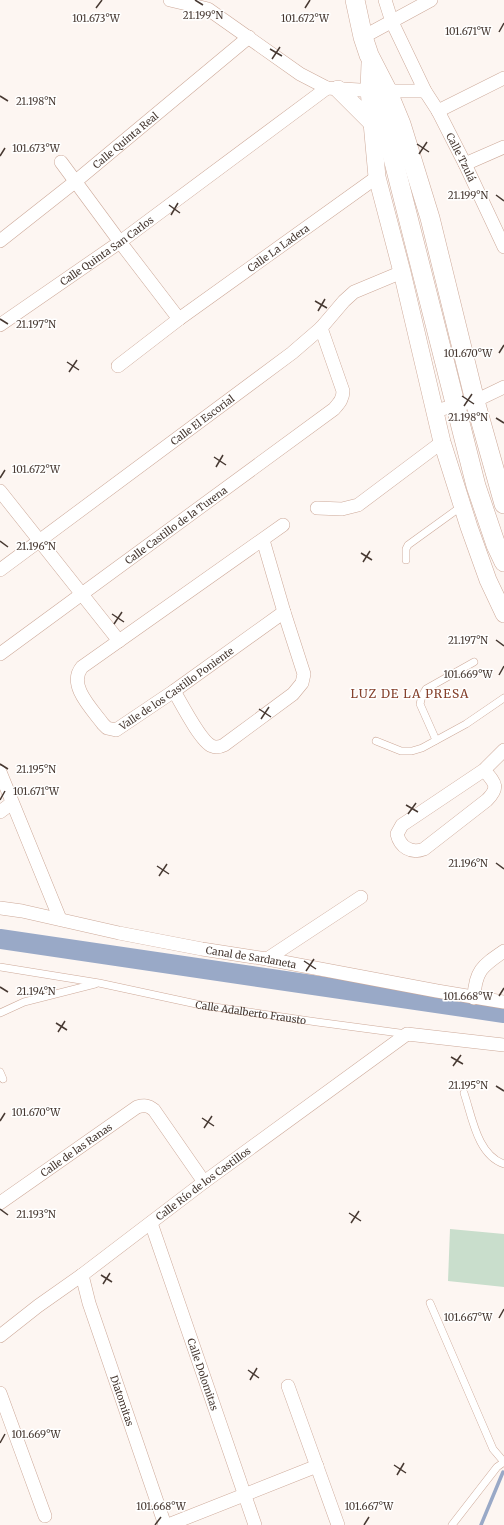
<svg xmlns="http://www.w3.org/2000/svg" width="504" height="1525" font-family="Merriweather,serif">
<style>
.green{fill:#c9decc}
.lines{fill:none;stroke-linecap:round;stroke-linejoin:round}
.stream{stroke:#99a9c7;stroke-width:3.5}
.river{stroke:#99a9c7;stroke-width:20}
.service-casing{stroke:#cda999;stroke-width:8}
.minor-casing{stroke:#cda999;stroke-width:14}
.tertiary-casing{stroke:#cda999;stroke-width:18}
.secondary-casing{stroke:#cda999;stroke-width:20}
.service{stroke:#fff;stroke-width:7}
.minor{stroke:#fff;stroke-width:13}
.tertiary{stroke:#fff;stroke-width:17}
.secondary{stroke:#fff;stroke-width:19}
.ticks{fill:none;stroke:#473932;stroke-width:1.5}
.labels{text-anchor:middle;stroke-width:3;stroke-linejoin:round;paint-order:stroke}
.street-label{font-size:10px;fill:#473932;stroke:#fff}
.quarter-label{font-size:12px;letter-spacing:1px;fill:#85412c;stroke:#fff}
.ticks-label{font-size:10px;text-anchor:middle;fill:#473932;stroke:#fff;stroke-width:3;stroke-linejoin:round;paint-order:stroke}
</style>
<rect width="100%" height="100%" fill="#fdf6f2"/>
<!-- green -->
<path class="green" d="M450,1229l54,5v53l-56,-6z"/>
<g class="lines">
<!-- stream -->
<path class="stream" d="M481,1525l22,-53"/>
<!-- river -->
<path class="river" d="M0,939l504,74"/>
<!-- service casing -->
<g class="service-casing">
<g id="service">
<path d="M406,560v-11l2,-4 54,-39"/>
<path d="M436,740l-16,-36 2,-8 4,-7 48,-27"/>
<path d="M376,741l25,10h11l10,-3 44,-24 38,-26"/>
<path id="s1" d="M0,967l99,16 102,22 116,17 90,12"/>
<path d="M0,1013l24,-11 71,-18"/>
<path d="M0,1072l3,7"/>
<path d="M464,1093c8,23 13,62 40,71"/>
<path d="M430,1303l63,146 11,13"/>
<path d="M452,1525l45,-58 7,-5"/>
</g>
</g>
<!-- minor casing -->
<g class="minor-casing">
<g id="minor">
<path d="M170,0l38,9 92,65 27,14 49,3h49"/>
<path id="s2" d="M385,0l7,22 33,69 13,20 27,53 39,83"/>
<path d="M363,37l68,-37"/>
<path d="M438,111l66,-33"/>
<path d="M61,162l59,80 59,77"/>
<path d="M465,164l39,-17"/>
<path id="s3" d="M0,241l76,-60 173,-144"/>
<path id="s4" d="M0,325l120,-83 207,-154"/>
<path id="s5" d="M118,366l61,-47 198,-142"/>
<path d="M434,411l41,-10 29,-14"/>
<path d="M0,491l119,150"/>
<path d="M317,508l25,1 16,-4 84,-63"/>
<path id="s6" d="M283,525l-201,142c-15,18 10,42 21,57l4,4 9,2 58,-39 110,-79"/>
<path id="s7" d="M0,570l292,-217 29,-25 23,-27 10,-9 48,-20"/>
<path id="s8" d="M0,654l334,-245c5,-6 9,-10 9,-18l-22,-63"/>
<path d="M174,691c7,12 27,51 38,55 4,2 8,1 12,-1l69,-51 9,-11 2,-9 -20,-62 -21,-72"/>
<path d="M484,770c11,13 16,17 3,30l-63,49c-13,5 -24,-2 -27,-15l5,-9 82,-55 20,-20"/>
<path d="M0,772l60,147"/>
<path d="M0,812l12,-9"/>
<path id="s9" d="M0,908l22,3 97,22 83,16 65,10 170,32 67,11"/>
<path d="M267,959l94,-62"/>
<path d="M474,998c1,-27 8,-32 30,-47"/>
<path id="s10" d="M0,1203l137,-96c7,-2 11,-2 17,3l50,72"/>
<path id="s11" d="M151,1223l104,302"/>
<path id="s12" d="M82,1275l7,28 76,222"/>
<path id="s13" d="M0,1336l38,-30 44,-31 122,-93 203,-148 97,11"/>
<path d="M288,1386l50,139"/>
<path d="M0,1393l45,123"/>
<path d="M168,1525l149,-59"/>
</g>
</g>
<!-- tertiary casing -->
<g class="tertiary-casing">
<g id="tertiary">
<path d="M370,63l-1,27 8,87 25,95 40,170 27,85 19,53 16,34"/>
<path d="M338,89l33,33"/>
</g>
</g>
<!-- secondary casing -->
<g class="secondary-casing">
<g id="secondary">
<path d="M355,0l8,37 6,18 18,35 14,34 29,94 45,183 29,103"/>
<path d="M374,83l102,403 20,59 8,17"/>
</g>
</g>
<!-- service -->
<use href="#service" class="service"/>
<!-- minor -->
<use href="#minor" class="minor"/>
<!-- tertiary -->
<use href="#tertiary" class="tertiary"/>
<!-- secondary -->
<use href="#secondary" class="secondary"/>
</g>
<!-- ticks -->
<path class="ticks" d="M195,0l8,5M96,8l6,-8M305,8l5,-8M499,32l5,-9M270,49l12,7M272,59l8,-12M0,96l8,5M417,144l12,8M419,154l8,-12M0,156l5,-8M496,195l8,6M169,205l11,8M171,215l7,-12M315,301l12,7M318,311l7,-12M0,319l8,5M499,353l5,-8M67,362l12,8M69,372l8,-12M462,396l12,8M464,406l8,-12M496,418l8,5M214,457l12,8M216,467l7,-12M0,478l5,-8M0,541l8,6M361,553l11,7M363,562l7,-11M112,614l12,8M114,624l8,-12M496,640l8,6M499,675l5,-9M259,709l12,8M261,719l8,-12M0,764l8,5M0,800l5,-9M406,805l12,7M408,814l8,-11M496,863l8,6M157,866l12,8M159,876l8,-12M304,961l12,8M306,971l8,-12M0,987l8,5M499,996l5,-8M56,1023l11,7M58,1032l7,-11M451,1057l12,7M453,1066l8,-11M496,1086l8,5M202,1118l12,8M0,1121l5,-8M204,1128l8,-12M0,1209l8,6M349,1213l12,8M351,1223l8,-12M101,1275l11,7M103,1284l7,-11M499,1318l5,-9M248,1370l11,8M250,1380l7,-12M0,1443l5,-9M394,1465l12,8M397,1475l7,-12M155,1525l6,-8M364,1525l5,-8"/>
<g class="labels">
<!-- street labels -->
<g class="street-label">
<text dy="4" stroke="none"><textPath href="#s3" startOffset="161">Calle Quinta Real</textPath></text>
<text dy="4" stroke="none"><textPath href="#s2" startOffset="175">Calle Tzulá</textPath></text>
<text dy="4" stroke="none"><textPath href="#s5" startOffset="199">Calle La Ladera</textPath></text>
<text dy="4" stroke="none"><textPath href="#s4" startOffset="130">Calle Quinta San Carlos</textPath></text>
<text dy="4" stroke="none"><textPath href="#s7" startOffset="252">Calle El Escorial</textPath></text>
<text dy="4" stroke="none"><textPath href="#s8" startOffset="218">Calle Castillo de la Turena</textPath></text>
<text dy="4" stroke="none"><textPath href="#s6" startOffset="400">Valle de los Castillo Poniente</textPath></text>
<text dy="4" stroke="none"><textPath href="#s9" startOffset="256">Canal de Sardaneta</textPath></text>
<text dy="4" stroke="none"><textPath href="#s1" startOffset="255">Calle Adalberto Frausto</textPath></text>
<text dy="4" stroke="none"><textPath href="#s10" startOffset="93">Calle de las Ranas</textPath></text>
<text dy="4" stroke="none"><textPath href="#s13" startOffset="254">Calle Río de los Castillos</textPath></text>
<text dy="4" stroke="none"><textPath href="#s11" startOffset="160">Calle Dolomitas</textPath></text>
<text dy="4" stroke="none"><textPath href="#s12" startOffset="132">Diatomitas</textPath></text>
</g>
<!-- quarter labels -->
<g class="quarter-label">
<text x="410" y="698">LUZ DE LA PRESA</text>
</g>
</g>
<g class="ticks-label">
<text x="203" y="19">21.199°N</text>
<text x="96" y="22">101.673°W</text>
<text x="305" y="22">101.672°W</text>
<text x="468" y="35">101.671°W</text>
<text x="36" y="105">21.198°N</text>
<text x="36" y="152">101.673°W</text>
<text x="468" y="199">21.199°N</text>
<text x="36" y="328">21.197°N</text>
<text x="468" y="357">101.670°W</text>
<text x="468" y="421">21.198°N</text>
<text x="36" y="473">101.672°W</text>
<text x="36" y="550">21.196°N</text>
<text x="468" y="644">21.197°N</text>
<text x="468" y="678">101.669°W</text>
<text x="36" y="773">21.195°N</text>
<text x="36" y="795">101.671°W</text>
<text x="468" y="867">21.196°N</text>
<text x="36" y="995">21.194°N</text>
<text x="468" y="1000">101.668°W</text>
<text x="468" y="1089">21.195°N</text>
<text x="36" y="1116">101.670°W</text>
<text x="36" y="1218">21.193°N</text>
<text x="468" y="1321">101.667°W</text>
<text x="36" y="1438">101.669°W</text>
<text x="161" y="1510">101.668°W</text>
<text x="369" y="1510">101.667°W</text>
</g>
</svg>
